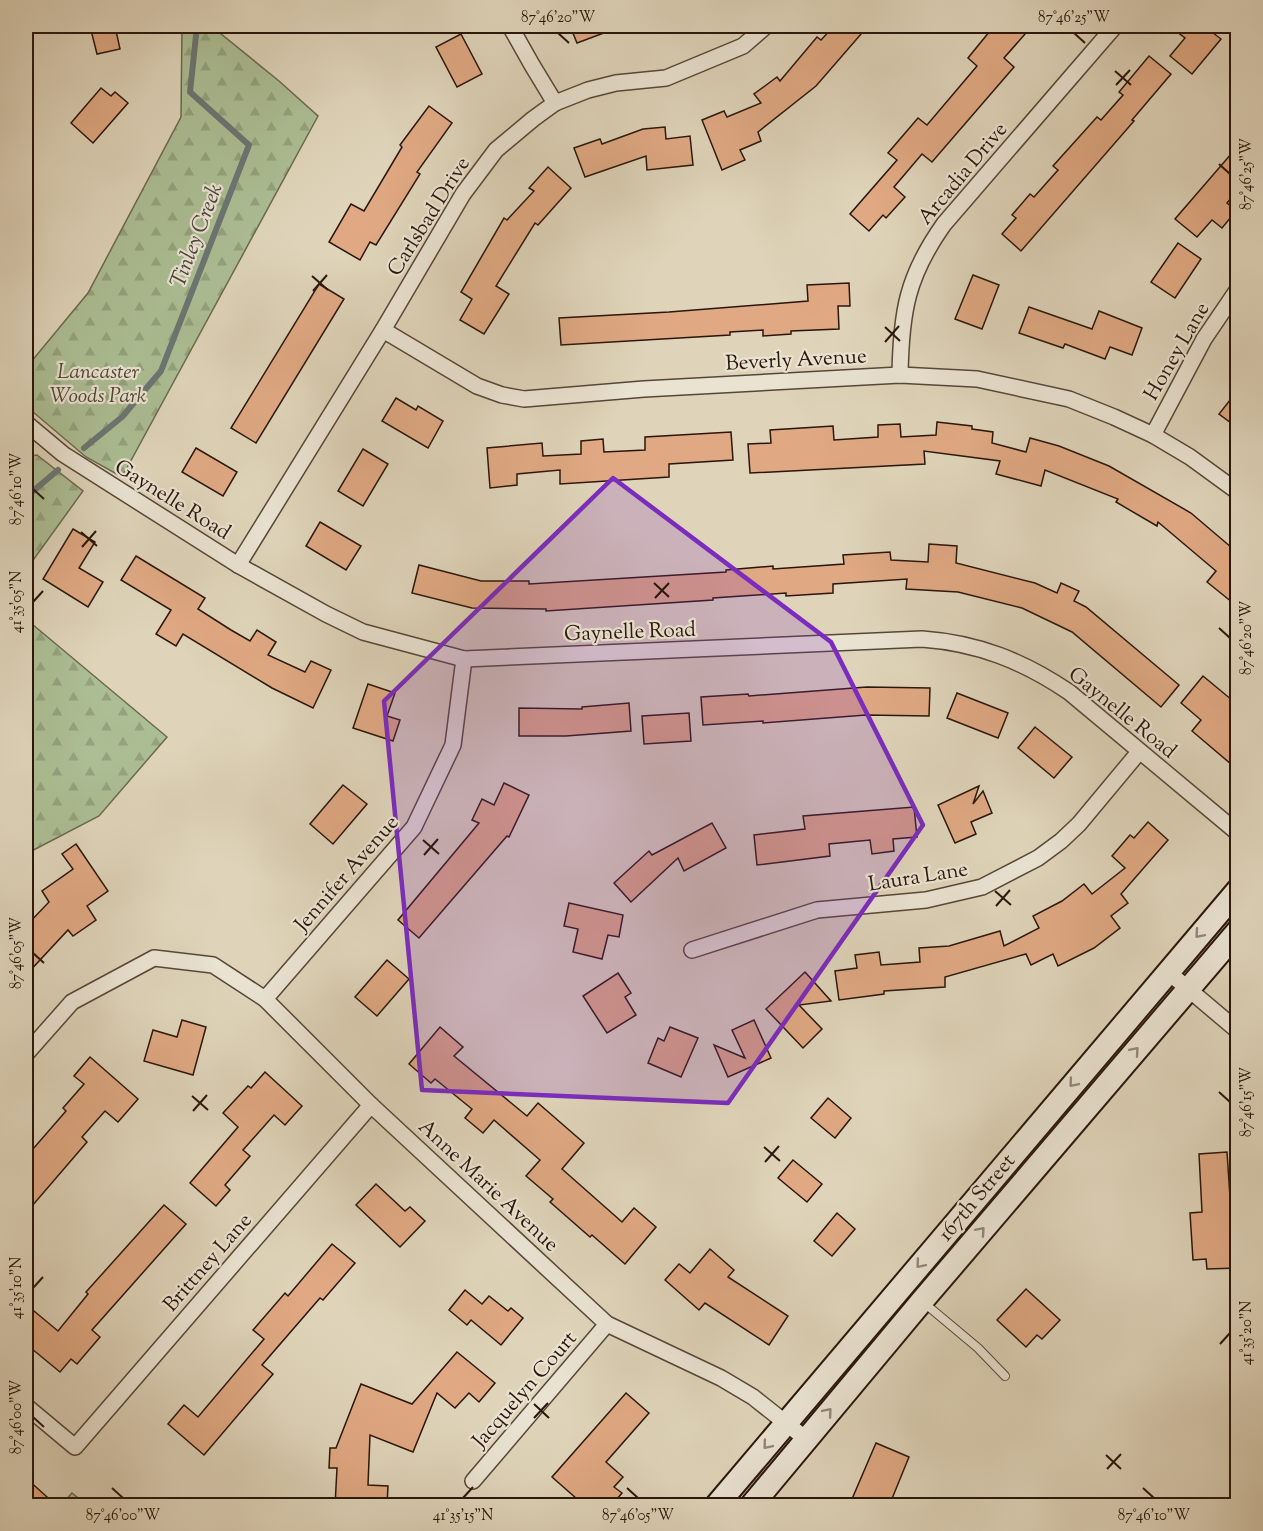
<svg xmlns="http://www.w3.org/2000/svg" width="1263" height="1531" font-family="'Sorts Mill Goudy',serif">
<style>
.forest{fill:url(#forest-firs);stroke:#6b6a50;stroke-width:1.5}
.cemetery{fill:url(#cemetery-stones);stroke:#6b6a50;stroke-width:1.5}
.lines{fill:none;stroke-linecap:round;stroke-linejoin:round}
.stream{stroke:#6c7674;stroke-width:6}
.building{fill:#e0a983;stroke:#2a160c;stroke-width:1.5}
.service-casing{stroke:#574638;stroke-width:10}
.minor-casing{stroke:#574638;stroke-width:18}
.secondary-casing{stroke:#2a160c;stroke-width:26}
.service{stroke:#eae3d2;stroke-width:8}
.minor{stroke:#eae3d2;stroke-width:15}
.secondary{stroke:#eae3d2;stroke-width:22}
.oneway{stroke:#948779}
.marked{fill:#7b2cbf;fill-opacity:0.2;stroke:#7b2cbf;stroke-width:4.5;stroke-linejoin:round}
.ticks{fill:none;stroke:#2a160c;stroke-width:2}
.labels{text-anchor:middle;stroke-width:4.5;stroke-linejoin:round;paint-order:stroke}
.street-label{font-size:21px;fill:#2a160c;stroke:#eae3d2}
.park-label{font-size:21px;font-style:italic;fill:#514835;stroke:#eae3d2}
.water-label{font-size:22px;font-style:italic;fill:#4b4640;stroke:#eae3d2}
.neatline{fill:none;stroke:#2a160c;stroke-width:2}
.ticks-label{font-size:15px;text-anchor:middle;fill:#2a160c}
</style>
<defs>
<pattern id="forest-firs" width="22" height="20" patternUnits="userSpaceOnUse" patternTransform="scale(1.5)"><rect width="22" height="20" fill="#acbe94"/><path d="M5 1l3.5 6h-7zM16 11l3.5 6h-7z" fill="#94a37e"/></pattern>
<pattern id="cemetery-stones" width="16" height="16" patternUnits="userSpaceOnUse" patternTransform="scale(1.5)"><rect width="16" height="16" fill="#acbe94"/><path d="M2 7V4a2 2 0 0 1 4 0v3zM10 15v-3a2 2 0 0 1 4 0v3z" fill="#94a37e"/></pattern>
</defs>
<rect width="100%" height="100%" fill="#dfd4ba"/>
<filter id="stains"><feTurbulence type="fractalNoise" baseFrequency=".00333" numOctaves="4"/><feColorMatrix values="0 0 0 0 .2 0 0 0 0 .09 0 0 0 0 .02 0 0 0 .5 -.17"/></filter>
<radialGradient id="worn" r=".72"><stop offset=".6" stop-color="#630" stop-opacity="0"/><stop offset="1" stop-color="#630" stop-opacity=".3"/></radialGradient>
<!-- forest -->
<g class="forest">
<path d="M182,26h34l-1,3 64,52 39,35 -196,361 -36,-20 -60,-51v-38l62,-75 93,-176z"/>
<path d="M37,455l46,36 -57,79v-113z"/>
<path d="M26,619l141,118 -68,79 -73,38z"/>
</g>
<!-- cemetery -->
<path class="cemetery" d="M72,1493l15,12h-26z"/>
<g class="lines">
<!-- stream -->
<g class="stream">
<path d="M84,448l38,-31 39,-46 88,-226 -59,-53 7,-66"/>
<path d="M26,497l32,-27"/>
</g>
</g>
<!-- building -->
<g class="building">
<path d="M90,26h25l5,23 -23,5z"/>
<path d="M570,26h50v1l-43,16z"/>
<path d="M834,26h34l-52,60 -58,46 3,9 -21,9 5,10 -23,10 -20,-50 22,-9 3,6 34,-14 -7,-9 23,-17 3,4 37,-44 4,3z"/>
<path d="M994,26h38l-28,32 10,9 -82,95 -10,-8 -28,33 11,10 -19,21 -3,-3 -14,16 -19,-17 47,-54 -9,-7 30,-35 9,7 50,-59 -9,-8z"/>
<path d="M1169,26h35l17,13 -29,35 -22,-18 15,-18z"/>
<path d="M461,34l21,40 -25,13 -21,-40z"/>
<path d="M1149,56l22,18 -39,46 2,1 -113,130 -19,-17 14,-16 -4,-3 18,-21 4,3 24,-27 -5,-4 44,-49 4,3 22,-25 -4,-3z"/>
<path d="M101,88l10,8 4,-4 13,11 -35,40 -22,-20z"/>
<path d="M429,106l23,17 -35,49 3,2 -44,71 -6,-3 -10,18 -31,-18 22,-38 13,7 38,-64 -2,-2z"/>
<path d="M665,127l1,12 24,-3 3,29 -46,5 -1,-14 -61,21 -11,-29 26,-9 2,5 41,-15z"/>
<path d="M1238,146v44l-11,13 9,8 -14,17 -10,-8 -15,17 -22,-18z"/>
<path d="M548,167l23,21 -33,37 -3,-2 -39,63 13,8 -25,40 -24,-14 12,-21 -11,-7 43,-74 3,2 27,-29 -5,-3z"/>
<path d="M1178,243l23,16 -26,39 -24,-16z"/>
<path d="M973,275l26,10 -17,44 -27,-10z"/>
<path d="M849,283l1,23h-12l1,23 -48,2v3l-28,2v-6l-33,2v3l-169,10 -2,-27 110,-6 139,-11 -1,-16z"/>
<path d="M319,284l25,15 -88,144 -25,-15z"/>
<path d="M1029,307l63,22 7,-18 43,17 -10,27 -22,-8 -5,12 -40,-15 -2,4 -44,-15z"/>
<path d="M1238,390v38l-19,-14z"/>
<path d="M396,398l20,12 2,-4 25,15 -15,27 -46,-27z"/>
<path d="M937,422l35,4v3l21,3 -1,11 34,9 4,-14 29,8 50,20 82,47 47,40v54l-31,-25 9,-11 -58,-49 -1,4 -41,-24 2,-3 -73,-29 -4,16 -45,-12 4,-13 -76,-10 1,13 -175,9 -2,-29 23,-1 -1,-13 63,-4 1,14 44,-3v-12l22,-1 1,13 35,-2z"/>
<path d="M731,432l2,28 -64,4v13l-109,7v-14l-43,4v11l-27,3 -3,-40 55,-5 1,13 38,-2v-13l22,-2 1,13 41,-2v-13z"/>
<path d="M196,448l41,24 -14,24 -41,-24z"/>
<path d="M363,449l25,15 -25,42 -25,-15z"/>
<path d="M320,522l41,24 -15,24 -40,-24z"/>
<path d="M73,529l22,13 -16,26 24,14 -15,25 -45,-28z"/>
<path d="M929,544l28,2 -1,17 79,20 22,10 4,-10 18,8 -5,10 12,6 93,78 -18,22 -89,-75 -50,-24 -64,-16 -52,-3 1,-10 -74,5v9l-47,3v-3l-73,5v2l-167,11v-2l-74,-1 -60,-15 7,-28 62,16h48v3l197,-12v-2l47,-4v3l71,-5 -1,-9 47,-3 1,8 37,2z"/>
<path d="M136,556l69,42 -7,11 33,21 19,11 7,-11 19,12 -8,13 37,17 6,-11 20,9 -18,38 -41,-20 -89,-54 -7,12 -20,-12 15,-24 -50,-30z"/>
<path d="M1203,676l35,29v65l-46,-39 9,-11 -20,-17z"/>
<path d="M368,684l27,9 -8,23 13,4 -7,21 -40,-13z"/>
<path d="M867,687l63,1 -1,28 -63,-1 -103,8v-2l-60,4 -2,-28 47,-3 1,2z"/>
<path d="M957,693l51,20 -10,25 -51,-20z"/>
<path d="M629,703l2,28 -65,5h-47v-28l63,1v-2z"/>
<path d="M689,713l2,28 -47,3 -2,-28z"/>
<path d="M1035,727l37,30 -18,21 -36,-30z"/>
<path d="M504,783l25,12 -20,42 -2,-1 -88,102 -21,-18 81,-97 -7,-3 10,-21 12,6z"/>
<path d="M343,785l24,19 -34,40 -23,-20z"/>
<path d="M979,786l-6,18 10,-13 9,22 -21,9 5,12 -21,9 -17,-38z"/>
<path d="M914,807l3,30 -24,2 1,12 -22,3 -2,-14 -41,4 1,12 -73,9 -3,-30 51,-6 -2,-13z"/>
<path d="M1148,822l20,18 -47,54 7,9 -17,13 9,12 -26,20 -36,18 -5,-12 -22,11 -5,-11 -81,23v10l-61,4v3l-45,6 -4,-29 22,-3 -2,-13 24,-3 2,13 39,-3 -1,-14 30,-2 51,-15 4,15 35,-18 -6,-12 29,-15 22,-17 8,10 33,-26 -13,-12 18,-21 4,3z"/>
<path d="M712,823l14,25 -42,23 -6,-13 -47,44 -17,-19 35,-32 3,4z"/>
<path d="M76,844l32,47 -21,15 9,14 -23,16 -5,-6 -42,45v-49l23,-24 -7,-11 31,-22 -11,-15z"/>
<path d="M569,903l54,12 -4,22 -11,-2 -6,24 -29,-7 5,-23 -14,-3z"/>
<path d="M387,960l22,19 -32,37 -22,-19z"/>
<path d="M805,972l26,29 -32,4 23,24 -19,19 -37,-39z"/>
<path d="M618,973l13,20 -6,4 11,18 -29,18 -24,-37z"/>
<path d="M182,1020l24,7 -13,48 -49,-14 9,-31 24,7z"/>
<path d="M754,1020l17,38 -43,19 -14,-32 31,13 -13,-28z"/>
<path d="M440,1027l23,20 -9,9 73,60 11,-13 46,40 -22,26 60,53 12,-14 22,19 -31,37 -33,-29 -2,2 -40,-35 3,-3 -27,-23 14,-16 -46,-40 -11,13 -18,-15 7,-9 -37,-30 -4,4 -22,-19z"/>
<path d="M670,1027l28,11 -17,39 -33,-14 10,-25 6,3z"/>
<path d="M90,1057l48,42 -20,23 -13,-11 -23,26 5,5 -61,71v-56l40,-46 -3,-3 21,-24 -10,-8z"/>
<path d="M265,1072l37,34 -17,19 -11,-10 -31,35 7,6 -25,29 5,5 -14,16 -26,-23 48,-56 -15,-14 25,-27 3,2z"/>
<path d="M828,1098l23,20 -16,20 -24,-20z"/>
<path d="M1227,1152l3,45h8v71l-31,1 -1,-10 -13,1 -3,-47 12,-1 -3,-58z"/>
<path d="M793,1160l29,24 -15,18 -29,-24z"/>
<path d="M376,1184l29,27 5,-4 15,14 -25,26 -44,-42z"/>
<path d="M164,1205l22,19 -94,106 8,7 -23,27 -6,-5 -11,13 -34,-28v-23l8,-10 24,20 30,-37 -2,-2z"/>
<path d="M837,1213l18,16 -23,27 -18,-15z"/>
<path d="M332,1244l23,19 -32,37 -3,-2 -58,67 11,9 -69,81 -36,-31 16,-19 14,12 66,-78 -11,-9 32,-37 3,3z"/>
<path d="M710,1249l24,21 -6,7 60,39 -19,29 -64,-42 -6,7 -34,-30 14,-16 11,9z"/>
<path d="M1026,1289l34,31 -18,19 -5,-4 -11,12 -29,-27z"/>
<path d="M465,1290l17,14 7,-8 19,15 3,-3 12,10 -22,27 -30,-25 -4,5 -18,-15z"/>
<path d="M457,1352l38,31 -16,19 -10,-9 -14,15 -18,-15 -24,59 -43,-17 -2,50 20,1 -1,20h-52l2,-38h-8l1,-20h6l25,-64 51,20z"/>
<path d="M626,1393l23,20 -43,49 17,15 -9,10 8,6 -11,13h-26l-33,-29z"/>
<path d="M876,1443l33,14 -20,49h-40z"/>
<path d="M26,1478l31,28h-31z"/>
</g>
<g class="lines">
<!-- service casing -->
<g class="service-casing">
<path id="service" d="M923,1302l55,46 27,28"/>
</g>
<!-- minor casing -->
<g class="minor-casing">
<g id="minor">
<path d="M510,26l22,39 23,38"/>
<path d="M383,330l94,56 25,9 22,4 120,-10 256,-14 77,4 92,20 45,18 39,18 37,22 48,35"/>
<path d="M900,375c1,-63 7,-99 44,-151l171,-198"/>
<path d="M26,423l37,31 175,111 88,49 37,18 101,27 458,-20c56,4 101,22 147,53l169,141"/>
<path d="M1153,435l51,-96 34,-50"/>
<path d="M238,565l145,-235 80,-136 33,-44 37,-31 22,-16 33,-13 28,-7 50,-5 77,-32 23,-20"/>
<path d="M692,950l125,-40 109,-10 56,-13 56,-29 23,-17 18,-17 60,-72"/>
<path d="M1167,971l71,60"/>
<path d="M265,999l149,-172 39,-82 11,-86"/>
<path d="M26,1054l46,-52 82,-44 59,7 52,34 106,106 236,219 114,54 32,19 53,42"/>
<path d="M26,1406l49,41 296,-342"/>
<path d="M473,1481l134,-157"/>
</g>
</g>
<!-- secondary casing -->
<g class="secondary-casing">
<g id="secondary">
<path d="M716,1506l522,-616"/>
<path d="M751,1506l171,-205 316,-370"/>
</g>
</g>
<!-- service -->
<use href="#service" class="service"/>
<!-- minor -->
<use href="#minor" class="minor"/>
<!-- secondary -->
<use href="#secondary" class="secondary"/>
</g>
<!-- one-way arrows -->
<defs><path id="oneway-chevron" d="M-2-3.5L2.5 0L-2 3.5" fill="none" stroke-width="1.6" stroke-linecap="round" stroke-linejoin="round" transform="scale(1.5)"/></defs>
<g class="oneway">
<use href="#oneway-chevron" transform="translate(1199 934) rotate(131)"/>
<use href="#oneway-chevron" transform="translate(1135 1051) rotate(-49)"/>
<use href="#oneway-chevron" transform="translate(1073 1083) rotate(130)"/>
<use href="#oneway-chevron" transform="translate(981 1231) rotate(-49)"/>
<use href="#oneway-chevron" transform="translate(920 1264) rotate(130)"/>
<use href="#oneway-chevron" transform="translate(828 1412) rotate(-50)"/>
<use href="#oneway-chevron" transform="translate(767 1445) rotate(130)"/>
</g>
<!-- marked area -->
<path class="marked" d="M613,478l218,164 92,183 -195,278 -306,-13 -38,-389z"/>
<!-- ticks -->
<path class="ticks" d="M558,33l11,10M1074,33l11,10M1115,71l16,14M1116,85l14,-15M1219,164l11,10M312,276l16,14M313,291l14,-16M885,327l15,14M885,342l14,-16M33,489l11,10M81,532l16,14M82,547l14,-16M654,583l15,14M655,598l14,-15M33,602l10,-11M1219,628l11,10M423,840l16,14M424,855l14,-16M995,891l16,14M996,906l14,-16M33,953l11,10M1219,1092l11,10M192,1096l16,14M193,1111l14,-16M764,1147l16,14M765,1162l14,-16M33,1288l10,-11M1220,1344l10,-11M534,1404l15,14M33,1417l11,10M534,1418l14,-15M1106,1455l15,14M1107,1469l14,-15M112,1488l11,10M627,1488l11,10M1143,1488l11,10M463,1498l10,-11"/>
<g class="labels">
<!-- street labels -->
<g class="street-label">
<text transform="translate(962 173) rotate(-50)" y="7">Arcadia Drive</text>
<text transform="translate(428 216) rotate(-58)" y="7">Carlsbad Drive</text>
<text transform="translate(1176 351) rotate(-60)" y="7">Honey Lane</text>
<text transform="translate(796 359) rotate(-3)" y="7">Beverly Avenue</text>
<text transform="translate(173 499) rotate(32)" y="7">Gaynelle Road</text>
<text transform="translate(630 631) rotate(-2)" y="7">Gaynelle Road</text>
<text transform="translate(1123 712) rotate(39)" y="7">Gaynelle Road</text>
<text transform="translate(346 873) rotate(-49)" y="7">Jennifer Avenue</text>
<text transform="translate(918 876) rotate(-9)" y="7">Laura Lane</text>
<text transform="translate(489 1185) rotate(43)" y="7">Anne Marie Avenue</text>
<text transform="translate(976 1197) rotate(-50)" y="7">167th Street</text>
<text transform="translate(207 1262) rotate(-49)" y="7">Brittney Lane</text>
<text transform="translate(524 1389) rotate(-49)" y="7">Jacquelyn Court</text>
</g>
<!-- park labels -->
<g class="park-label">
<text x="98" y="378">Lancaster<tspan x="98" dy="24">Woods Park</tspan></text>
</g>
<!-- water labels -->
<g class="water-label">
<text transform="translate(195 235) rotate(-69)" y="8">Tinley Creek</text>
</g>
</g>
<!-- margin -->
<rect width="1263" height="1531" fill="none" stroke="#dfd4ba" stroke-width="66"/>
<rect x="33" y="33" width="1197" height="1465" class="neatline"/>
<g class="ticks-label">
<text x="558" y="22">87°46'20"W</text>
<text x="1074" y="22">87°46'25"W</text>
<text transform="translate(1246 174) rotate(-90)" y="5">87°46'25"W</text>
<text transform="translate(16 489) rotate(-90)" y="5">87°46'10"W</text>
<text transform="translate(16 602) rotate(-90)" y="5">41°35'05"N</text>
<text transform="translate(1246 638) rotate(-90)" y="5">87°46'20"W</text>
<text transform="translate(16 953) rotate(-90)" y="5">87°46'05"W</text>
<text transform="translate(1246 1102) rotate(-90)" y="5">87°46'15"W</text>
<text transform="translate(16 1288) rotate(-90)" y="5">41°35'10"N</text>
<text transform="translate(1246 1333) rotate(-90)" y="5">41°35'20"N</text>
<text transform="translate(16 1417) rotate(-90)" y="5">87°46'00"W</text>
<text x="123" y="1520">87°46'00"W</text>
<text x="463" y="1520">41°35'15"N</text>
<text x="638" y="1520">87°46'05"W</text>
<text x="1154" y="1520">87°46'10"W</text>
</g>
<rect width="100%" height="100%" filter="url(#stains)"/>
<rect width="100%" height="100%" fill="url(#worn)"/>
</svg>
